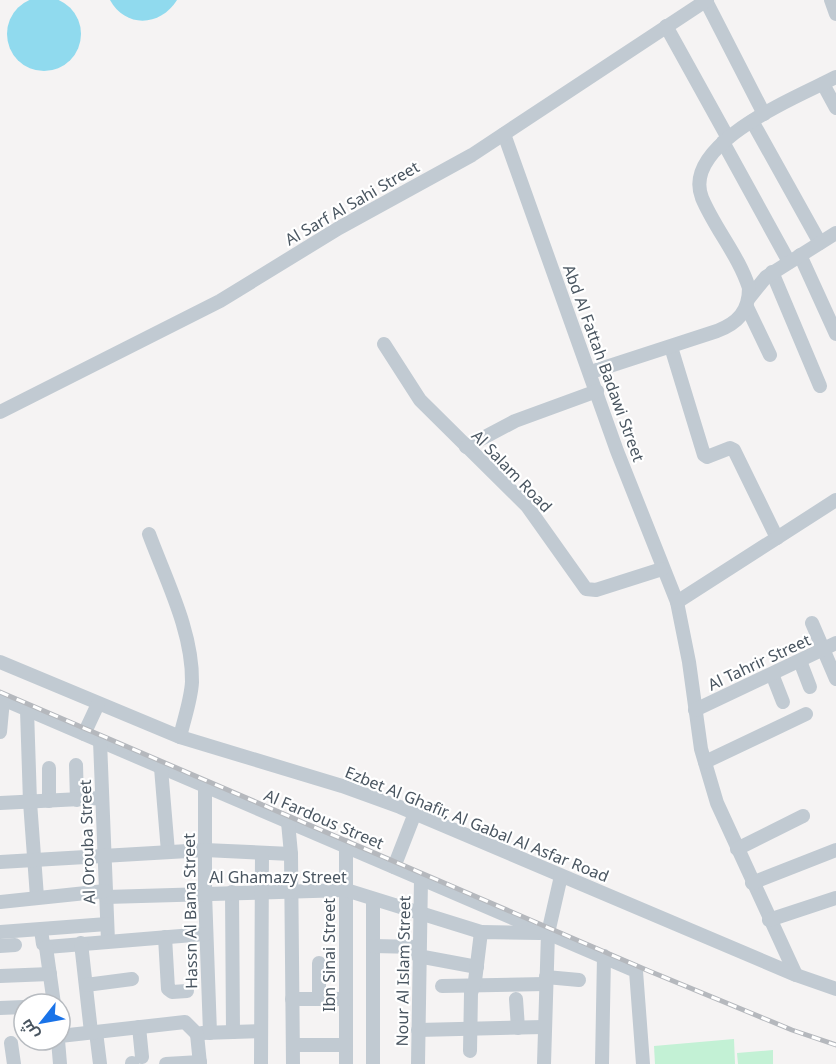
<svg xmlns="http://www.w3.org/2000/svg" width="836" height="1064" font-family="'Noto Sans',Cairo,sans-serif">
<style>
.green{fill:#c3f1d5}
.water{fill:#90daee}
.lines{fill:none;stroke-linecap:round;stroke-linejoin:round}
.minor{stroke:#c1cad2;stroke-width:14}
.rail-casing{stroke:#b5b8bd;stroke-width:5}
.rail{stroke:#fff;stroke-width:3;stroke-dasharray:9;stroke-linecap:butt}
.labels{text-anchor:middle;stroke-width:4.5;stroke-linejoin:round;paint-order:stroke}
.street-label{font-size:16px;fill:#4a5661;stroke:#fff}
</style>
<rect width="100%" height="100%" fill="#f5f3f3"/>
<!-- green -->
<g class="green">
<path d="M734,1039l1,25h-80l-1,-18z"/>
<path d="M773,1050v14h-35l-1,-11z"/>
</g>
<!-- water -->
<g class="water">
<circle cx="44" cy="34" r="37"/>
<path d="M110,0h67c-16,26 -51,29 -67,0z"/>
</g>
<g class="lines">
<!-- minor -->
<g class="minor">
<path d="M831,0l5,14"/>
<path d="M706,1l58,113"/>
<path d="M666,26l62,112"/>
<path d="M823,84l13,24"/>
<path d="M752,121l68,122"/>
<path d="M504,134l113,317 60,151 12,60 12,87 16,54 79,172"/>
<path d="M723,142l66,120"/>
<path d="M800,255l36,79"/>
<path d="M772,272l48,114"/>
<path d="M749,298l17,-21 70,-44"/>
<path d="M747,307l23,48"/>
<path d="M384,344l36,56 107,106 59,83 10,1 66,-21"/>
<path d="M671,347l33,108 3,2 23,-9 4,2 43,88"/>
<path d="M591,372l126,-41c21,-8 32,-20 32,-43 -10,-32 -34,-59 -47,-90 -22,-55 98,-102 134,-121"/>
<path d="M0,412l220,-111 119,-73 133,-73 235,-155"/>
<path d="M466,447l49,-26 82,-30"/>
<path d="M149,534c17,46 44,98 43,148 -1,18 -8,37 -12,55"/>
<path d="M677,602l159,-102"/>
<path d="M812,623l24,56"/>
<path d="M800,661l10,26"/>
<path d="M0,662l180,75 162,49 58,21 396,168 40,14"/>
<path d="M772,674l11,28"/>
<path d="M0,698l636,273 7,93"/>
<path d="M27,710l3,92 7,95"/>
<path d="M695,710l141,-67"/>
<path d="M0,732l3,-32"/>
<path d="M84,734l14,-30"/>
<path d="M100,741l8,200"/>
<path d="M705,762l101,-48"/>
<path d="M76,765l1,35"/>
<path d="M49,768v33"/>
<path d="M161,768l7,84"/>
<path d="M205,788v105l5,140"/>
<path d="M0,803l101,-5"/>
<path d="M288,822l3,32 2,210"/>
<path d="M346,845v219"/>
<path d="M737,849l66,-33"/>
<path d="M0,862l205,-12 86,4"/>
<path d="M394,867l21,-54"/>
<path d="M752,883l84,-33"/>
<path d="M232,892l1,140"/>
<path d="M106,897l240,-7 135,42"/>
<path d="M373,899v165"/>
<path d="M0,902l105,-11"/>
<path d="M769,920l67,-22"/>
<path d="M41,930l2,14 4,3 158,-13"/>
<path d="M0,932l107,-8"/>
<path d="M165,937l3,52 4,3 15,-1"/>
<path d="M81,943l10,89"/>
<path d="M0,946l15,-1"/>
<path d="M373,946l45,1"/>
<path d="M46,947l8,57"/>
<path d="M418,956l59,11"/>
<path d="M0,976l50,-2"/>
<path d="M546,977l33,3"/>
<path d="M86,985l46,-6"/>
<path d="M442,986l103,-2"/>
<path d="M292,999h54"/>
<path d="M319,999v-36"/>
<path d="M516,999l2,29"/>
<path d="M0,1008l24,-1"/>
<path d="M139,1027l3,30"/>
<path d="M418,1030l126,-3"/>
<path d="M96,1032l4,32"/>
<path d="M202,1033l58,-2"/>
<path d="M197,1034l3,30"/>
<path d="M60,1036l125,-14 12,12"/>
<path d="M58,1040l2,24"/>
<path d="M11,1043l3,21"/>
<path d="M293,1045h53"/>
<path d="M470,1051l1,-58 4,-12 6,-49 59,1"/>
<path d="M132,1063v1"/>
<path d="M166,1064l34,-2"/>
<path d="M261,1064l1,-211"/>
<path d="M418,1064l3,-185"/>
<path d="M544,1064l4,-131 13,-57"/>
<path d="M602,1064l2,-108"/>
</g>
<!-- rail casing -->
<g class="rail-casing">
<path id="rail" d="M0,692l649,279 143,59 44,15"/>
</g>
<!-- rail -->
<use href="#rail" class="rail"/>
</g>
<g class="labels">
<!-- street labels -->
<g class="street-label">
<text transform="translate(352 203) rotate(-30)" y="6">Al Sarf Al Sahi Street</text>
<text transform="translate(604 363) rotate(70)" y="6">Abd Al Fattah Badawi Street</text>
<text transform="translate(512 471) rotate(46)" y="6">Al Salam Road</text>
<text transform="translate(759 662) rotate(-25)" y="6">Al Tahrir Street</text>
<text transform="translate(324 819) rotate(23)" y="6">Al Fardous Street</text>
<text transform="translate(477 824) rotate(22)" y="6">Ezbet Al Ghafir, Al Gabal Al Asfar Road</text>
<text transform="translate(87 842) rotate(-92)" y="6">Al Orouba Street</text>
<text x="278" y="883">Al Ghamazy Street</text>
<text transform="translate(190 911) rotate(-91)" y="6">Hassn Al Bana Street</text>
<text transform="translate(329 955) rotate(-90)" y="6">Ibn Sinai Street</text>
<text transform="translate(403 971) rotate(-89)" y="6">Nour Al Islam Street</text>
</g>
</g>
<!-- north arrow -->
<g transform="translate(42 1022) rotate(239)"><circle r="28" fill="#ffffff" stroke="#b7bbc0" stroke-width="1.5"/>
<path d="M0-4.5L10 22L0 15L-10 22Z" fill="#1a73e8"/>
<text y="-9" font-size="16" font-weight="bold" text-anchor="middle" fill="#4a5661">ش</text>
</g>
</svg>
